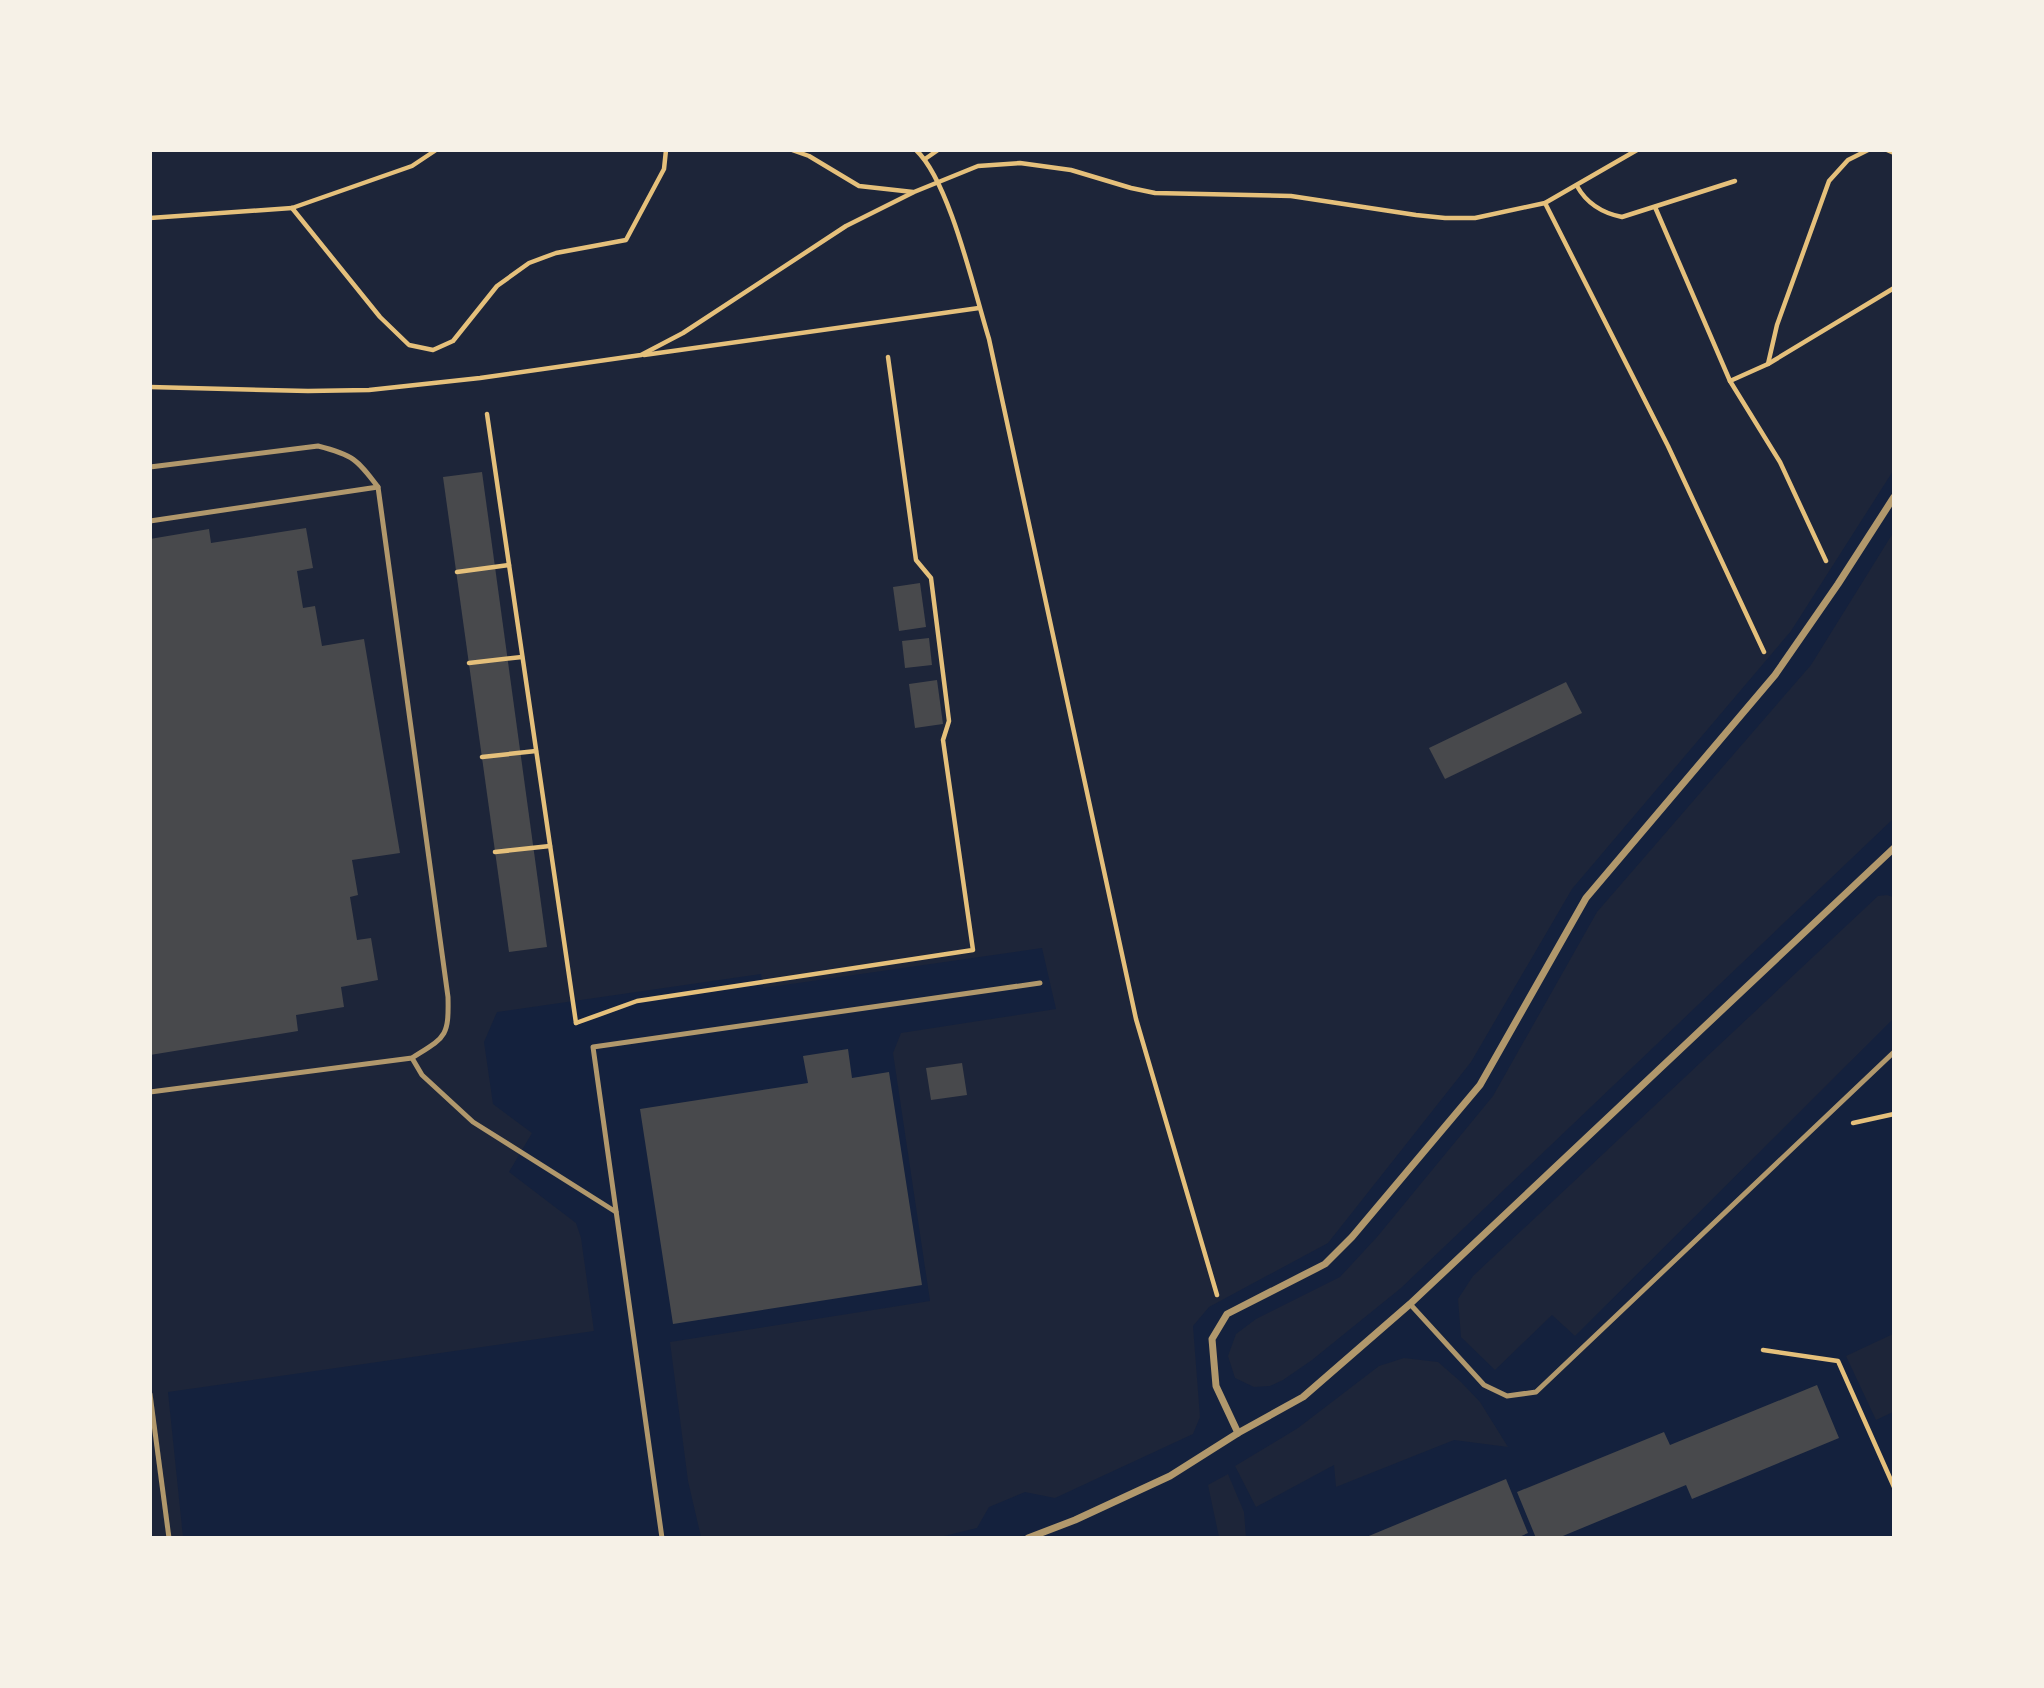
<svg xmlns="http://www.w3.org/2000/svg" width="2044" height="1688" font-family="Literata,serif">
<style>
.green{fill:#1d2539}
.building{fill:#48494c}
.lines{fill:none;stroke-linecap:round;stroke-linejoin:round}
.path{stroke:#e5c07b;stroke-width:4.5}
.service{stroke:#b1986c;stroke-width:5}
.minor{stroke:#b1986c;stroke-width:7}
</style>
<rect width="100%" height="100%" fill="#14213d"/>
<!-- green -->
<g class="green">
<path d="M150,151h1743v320l-102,160 -219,258 -101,173 -143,181 -119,64 -16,19 7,91 -7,17 -138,64 -30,-6 -36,15 -12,21 -37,9h-239l-13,-56 -18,-139 260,-41 -37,-248 8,-20 155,-24 -14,-61 -279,40 -2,-14 -264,38 -13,30 9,62 39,29 -23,39 67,51 5,15 13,93 -426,61 15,145h-32z"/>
<path d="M1893,533v286l-492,469 -89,72 -29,20 -13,6 -16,1 -19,-9 -7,-22 8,-22 20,-15 84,-42 37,-40 116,-141 104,-184 214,-247z"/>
<path d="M1887,895l6,2v122l-318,317 -23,-21 -57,55 -34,-33 -3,-38 15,-23 405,-380z"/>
<path d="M1893,1334v78l-17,8 -30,-64z"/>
<path d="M1404,1358l34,4 23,20 19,20 28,45 -54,-7 -118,47 -2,-22 -78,42 -21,-41 63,-38 81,-62z"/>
<path d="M1228,1474l16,38 2,25h-27l-11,-52z"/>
</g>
<!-- building -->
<g class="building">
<path d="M482,472l65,475 -38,5 -66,-475z"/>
<path d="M306,528l7,40 -16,3 6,37 12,-2 7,40 42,-7 36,214 -48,7 6,35 -8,2 7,43 14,-2 7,42 -37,7 3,20 -48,8 2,16 -148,24v-516l59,-10 2,14z"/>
<path d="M920,583l6,44 -27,4 -6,-44z"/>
<path d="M929,638l3,27 -27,3 -3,-27z"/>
<path d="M937,680l6,44 -28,4 -6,-44z"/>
<path d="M1566,682l16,31 -137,66 -16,-31z"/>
<path d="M848,1049l4,29 37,-6 33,213 -249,39 -33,-215 168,-26 -5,-27z"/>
<path d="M962,1063l5,32 -36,5 -5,-32z"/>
<path d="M1817,1385l22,53 -147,61 -6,-14 -128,53h-22l-19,-46 147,-60 6,13z"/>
<path d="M1506,1479l22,54 -11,5h-153z"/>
</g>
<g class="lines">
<!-- path -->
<g class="path">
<path d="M792,150l17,6 50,30 54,6"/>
<path d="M916,150c34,32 58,141 73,189l147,680 81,276"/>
<path d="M1887,150l7,3"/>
<path d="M925,159l13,-9"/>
<path d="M1577,186c10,18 25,27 45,31l113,-36"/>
<path d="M1545,203l123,243 96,206"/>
<path d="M1655,207l75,174 50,81 46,99"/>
<path d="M292,208l88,109 29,28 24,5 20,-9 44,-55 32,-23 27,-10 70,-13 38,-71 2,-19"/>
<path d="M150,218l142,-10 120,-42 24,-16"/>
<path d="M644,355l335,-47"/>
<path d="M1768,364l9,-39 52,-144 19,-21 20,-10"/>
<path d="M1730,381l38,-17 126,-76"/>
<path d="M150,387l158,4 61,-1 111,-12 161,-23 42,-22 163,-107 68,-34 64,-26 42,-3 51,7 60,18 24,5 136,3 125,19 29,3h30l70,-15 92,-53"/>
<path d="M487,414l89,609"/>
<path d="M457,572l52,-7"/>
<path d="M469,663l53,-6"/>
<path d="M482,757l54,-6"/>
<path d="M495,852l55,-6"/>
<path d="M576,1023l61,-22 336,-51 -30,-210 6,-19 -18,-143 -15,-18 -28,-203"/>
<path d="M1853,1123l41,-9"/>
<path d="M1763,1350l75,11 56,126"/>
</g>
<!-- service -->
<g class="service">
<path d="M150,467l168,-21c35,9 39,13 60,41l70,510c1,41 -3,40 -36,61l-262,34"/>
<path d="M150,521l228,-34"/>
<path d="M412,1058l10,17 51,47 143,90"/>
<path d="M1410,1304l74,81 23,11 29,-4 358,-340"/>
<path d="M150,1394l19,144"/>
<path d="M662,1538l-69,-491 447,-64"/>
</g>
<!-- minor -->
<g class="minor">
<path d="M1238,1433l-22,-47 -4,-47 15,-25 98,-50 27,-27 128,-152 106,-187 189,-223 63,-91 56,-87"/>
<path d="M1028,1538l47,-18 95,-44 68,-43 65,-36 107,-93 484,-456"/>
</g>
</g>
<!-- border -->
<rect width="2044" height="1688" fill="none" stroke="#f6f1e7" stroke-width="304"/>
</svg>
